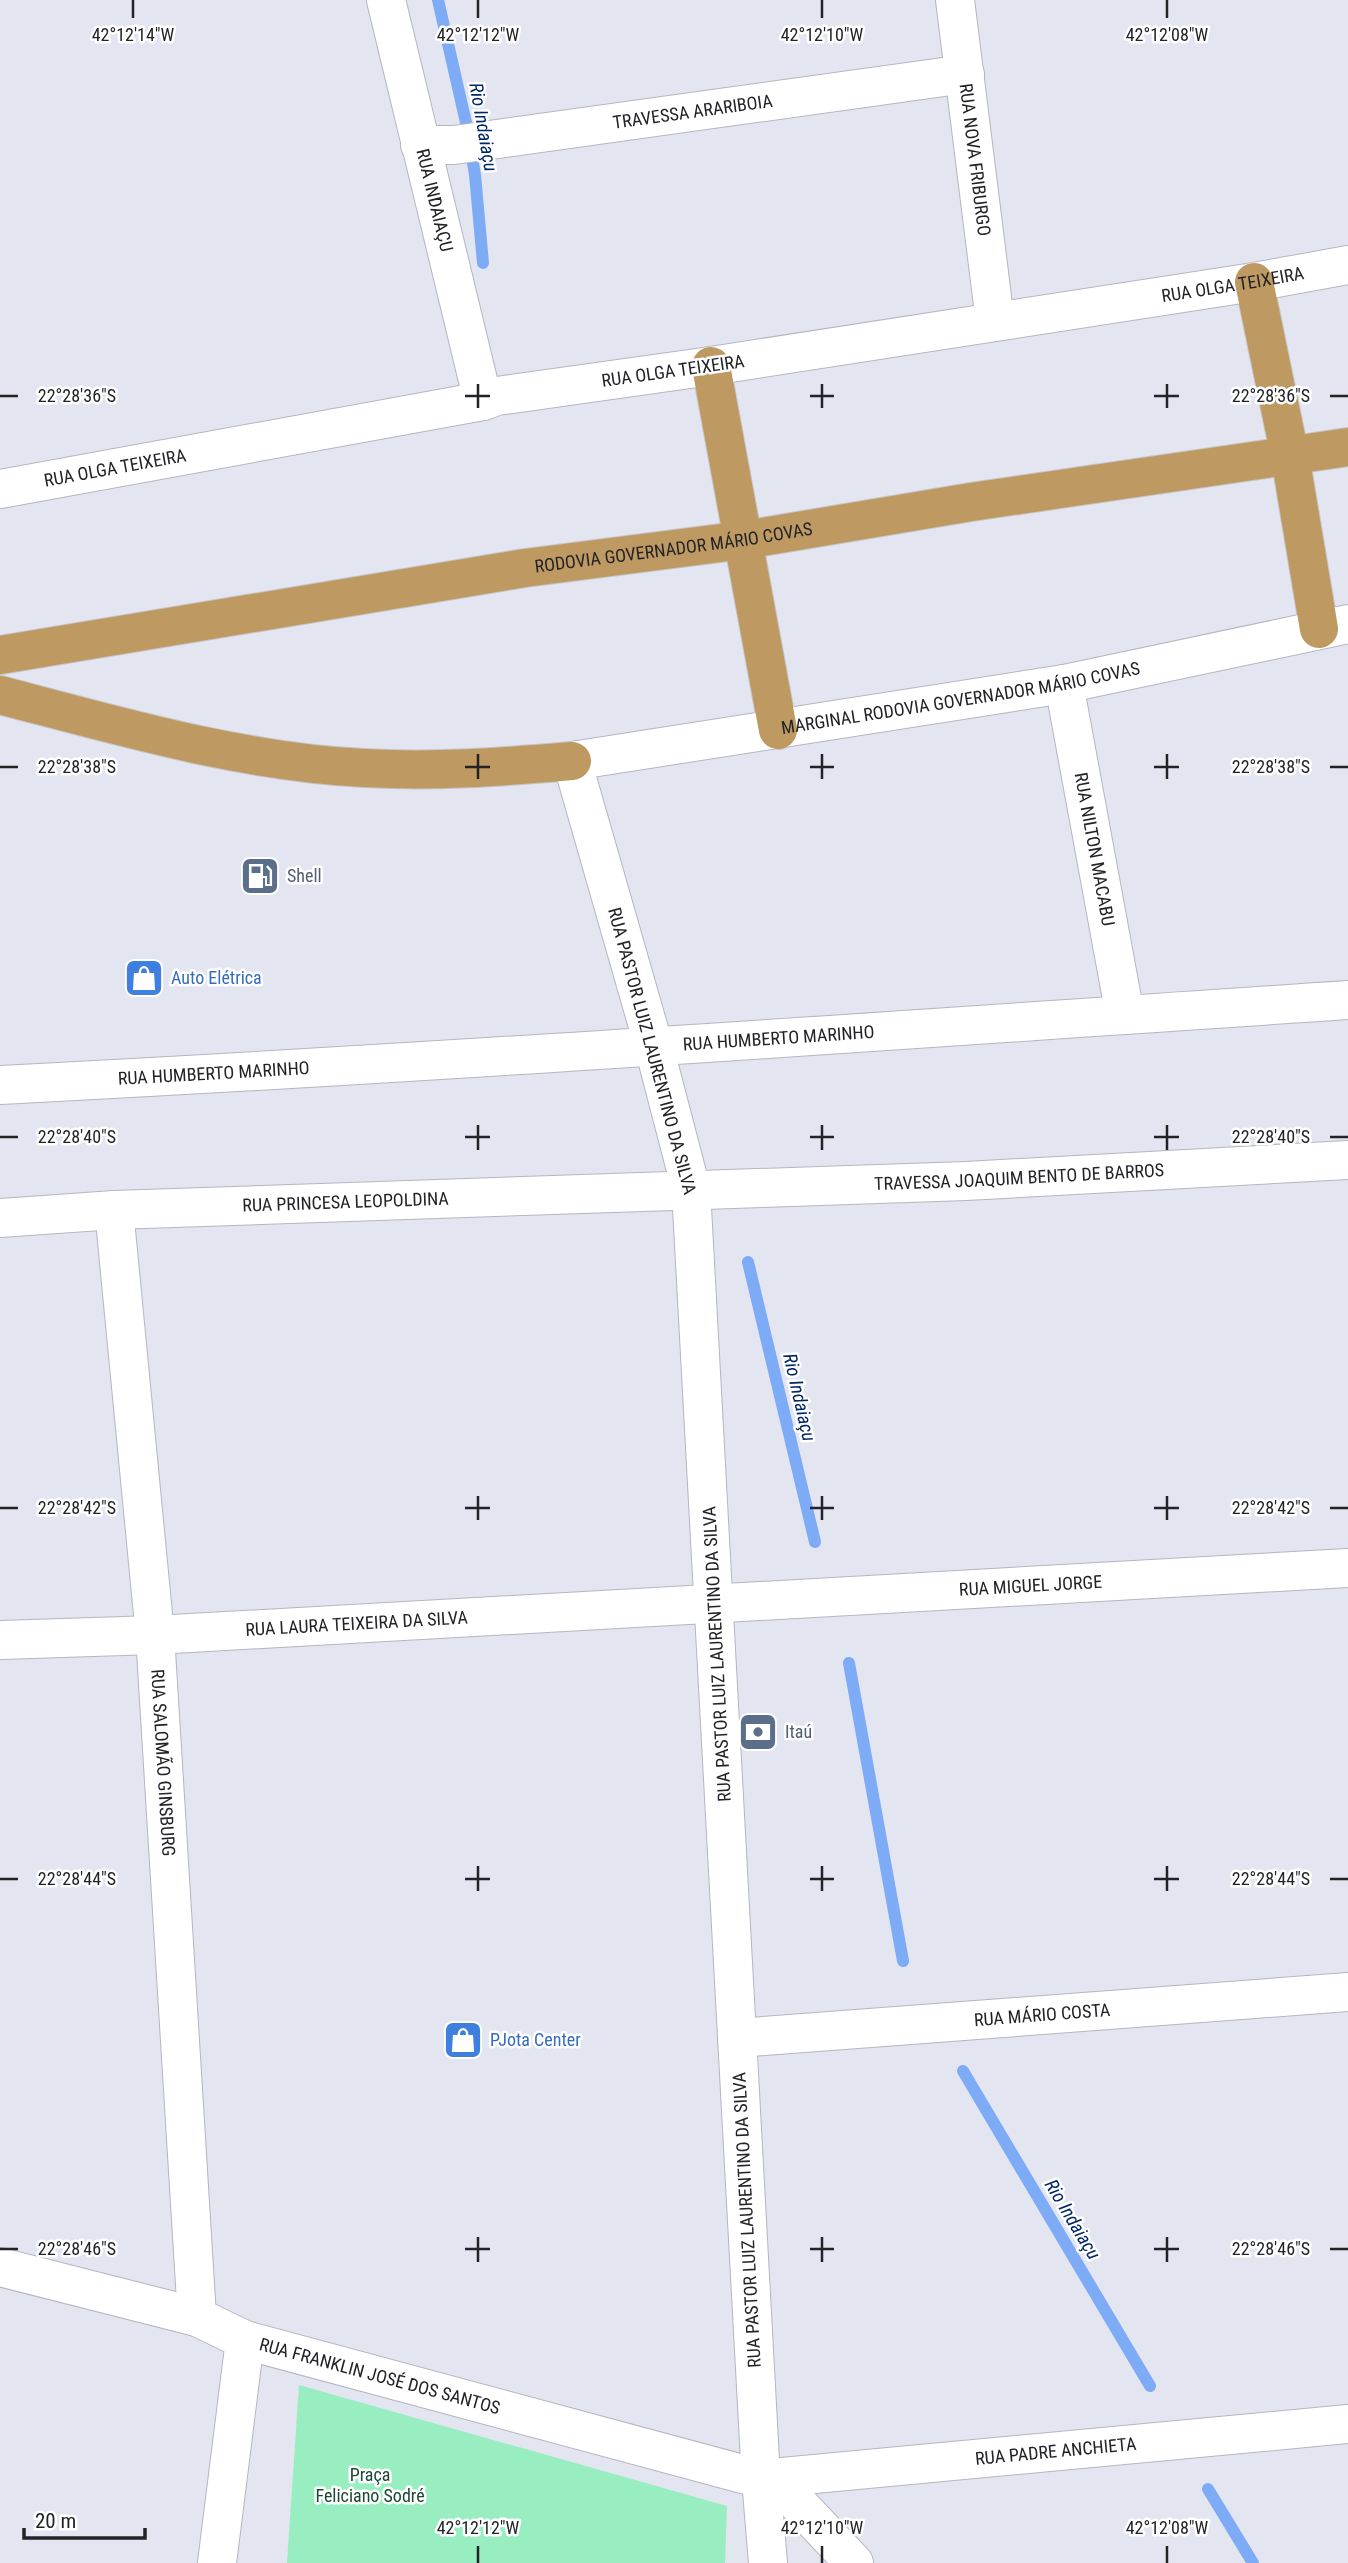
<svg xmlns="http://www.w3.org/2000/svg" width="1348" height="2563" font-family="'Roboto Condensed',sans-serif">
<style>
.green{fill:#99eec1}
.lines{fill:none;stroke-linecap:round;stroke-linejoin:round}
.stream{stroke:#7eabf5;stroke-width:12}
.minor-casing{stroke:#b4b6c1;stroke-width:40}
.tertiary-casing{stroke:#b4b6c1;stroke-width:40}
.trunk-casing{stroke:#c6c6c7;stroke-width:40}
.minor{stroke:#fff;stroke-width:38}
.tertiary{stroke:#fff;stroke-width:38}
.trunk{stroke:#be9a62;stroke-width:38}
.ticks{fill:none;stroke:#222327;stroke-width:2.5}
.labels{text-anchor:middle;stroke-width:5;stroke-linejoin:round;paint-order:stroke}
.street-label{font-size:18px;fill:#222327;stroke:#fff}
.service-label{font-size:18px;fill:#4e5e75;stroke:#fff;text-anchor:start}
.shop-label{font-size:18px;fill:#366cbe;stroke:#fff;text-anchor:start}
.park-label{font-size:18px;fill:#1c4732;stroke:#fff}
.water-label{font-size:19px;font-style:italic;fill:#012665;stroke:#fff}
.ticks-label{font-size:18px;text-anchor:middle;fill:#222327;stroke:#fff;stroke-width:5;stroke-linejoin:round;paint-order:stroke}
</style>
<rect width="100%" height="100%" fill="#e3e5f0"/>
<!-- green -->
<path class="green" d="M299,2385l428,121 -2,57h-438z"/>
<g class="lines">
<!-- stream -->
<g class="stream">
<path d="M438,0l29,127 8,48 8,88"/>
<path d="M748,1262l67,280"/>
<path d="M849,1663l54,298"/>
<path d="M963,2071l187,315"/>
<path d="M1208,2489l45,74"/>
</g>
<!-- minor casing -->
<g class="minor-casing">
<g id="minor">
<path id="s1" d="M386,0l97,401"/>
<path id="s2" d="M955,0l40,321"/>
<path id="s3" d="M420,145h34l511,-71"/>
<path id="s4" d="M0,489l483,-88 14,-5 214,-30"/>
<path id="s5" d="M1064,684l61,331"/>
<path id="s6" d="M0,1085c450,-23 899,-55 1348,-85"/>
<path id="s7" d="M114,1210l41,425 42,682"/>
<path id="s8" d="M0,1218l114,-8 852,-29 382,-21"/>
<path id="s9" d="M0,1640l155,-5 1193,-67"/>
<path id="s10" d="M737,2038l611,-46"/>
<path id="s11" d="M0,2267l197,50 48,23 516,139"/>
<path d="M774,2478l80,85"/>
<path d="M217,2563l28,-223"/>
</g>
</g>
<!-- tertiary casing -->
<g class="tertiary-casing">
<g id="tertiary">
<path id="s12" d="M711,366l543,-84 94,-17"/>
<path id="s13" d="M761,2479l587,-55"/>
<path id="s14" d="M768,2563l-7,-84 -70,-1290 -37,-142 -82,-286 492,-77 284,-60"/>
</g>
</g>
<!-- trunk casing -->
<g class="trunk-casing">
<g id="trunk">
<path d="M1254,282l36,174 29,173"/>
<path d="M711,366l67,364"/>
<path id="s15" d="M0,655l525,-87 219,-28 227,-38 377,-55"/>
<path d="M0,695c119,31 241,67 364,73 71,4 138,-1 208,-7"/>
</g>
</g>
<!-- minor -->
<use href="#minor" class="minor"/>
<!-- tertiary -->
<use href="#tertiary" class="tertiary"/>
<!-- trunk -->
<use href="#trunk" class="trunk"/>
</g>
<!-- ticks -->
<path class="ticks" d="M133,0v18M478,0v18M822,0v18M1167,0v18M478,384v24M822,384v24M1167,384v24M0,396h18M465,396h25M810,396h24M1154,396h25M1330,396h18M478,754v25M822,754v25M1167,754v25M0,767h18M465,767h25M810,767h24M1154,767h25M1330,767h18M478,1125v25M822,1125v25M1167,1125v25M0,1137h18M465,1137h25M810,1137h24M1154,1137h25M1330,1137h18M478,1496v24M822,1496v24M1167,1496v24M0,1508h18M465,1508h25M810,1508h24M1154,1508h25M1330,1508h18M478,1866v25M822,1866v25M1167,1866v25M0,1879h18M465,1879h25M810,1879h24M1154,1879h25M1330,1879h18M478,2237v25M822,2237v25M1167,2237v25M0,2249h18M465,2249h25M810,2249h24M1154,2249h25M1330,2249h18M478,2546v17M822,2546v17M1167,2546v17"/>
<!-- icons -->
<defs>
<g id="fuel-square" transform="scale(2.0125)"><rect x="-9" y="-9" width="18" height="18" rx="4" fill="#5c6f8a" stroke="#fff"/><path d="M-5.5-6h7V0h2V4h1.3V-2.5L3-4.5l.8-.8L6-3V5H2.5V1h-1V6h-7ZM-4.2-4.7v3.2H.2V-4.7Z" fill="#fff"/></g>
<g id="shop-square" transform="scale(2.0125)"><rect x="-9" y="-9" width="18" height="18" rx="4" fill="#3f7fe0" stroke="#fff"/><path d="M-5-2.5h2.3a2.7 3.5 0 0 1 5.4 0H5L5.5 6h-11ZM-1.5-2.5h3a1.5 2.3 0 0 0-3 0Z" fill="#fff"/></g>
<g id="bank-square" transform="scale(2.0125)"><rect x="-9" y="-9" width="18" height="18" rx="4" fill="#5c6f8a" stroke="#fff"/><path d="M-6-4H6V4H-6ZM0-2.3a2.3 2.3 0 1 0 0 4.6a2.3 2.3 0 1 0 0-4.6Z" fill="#fff"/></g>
</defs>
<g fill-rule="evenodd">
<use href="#fuel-square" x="260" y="876"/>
<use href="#shop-square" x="144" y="978"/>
<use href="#bank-square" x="758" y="1732"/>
<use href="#shop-square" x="463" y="2040"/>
</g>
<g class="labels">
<!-- street labels -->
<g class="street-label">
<text dy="6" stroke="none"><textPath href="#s3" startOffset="275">TRAVESSA ARARIBOIA</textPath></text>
<text dy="6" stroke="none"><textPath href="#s2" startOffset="161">RUA NOVA FRIBURGO</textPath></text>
<text dy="6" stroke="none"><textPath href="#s1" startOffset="206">RUA INDAIAÇU</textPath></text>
<text dy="6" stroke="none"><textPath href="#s12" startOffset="528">RUA OLGA TEIXEIRA</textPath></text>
<text transform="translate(673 371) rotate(-8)" y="6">RUA OLGA TEIXEIRA</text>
<text dy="6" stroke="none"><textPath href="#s4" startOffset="117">RUA OLGA TEIXEIRA</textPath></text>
<text dy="6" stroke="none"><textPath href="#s15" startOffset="682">RODOVIA GOVERNADOR MÁRIO COVAS</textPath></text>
<text dy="6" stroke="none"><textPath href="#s14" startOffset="2214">MARGINAL RODOVIA GOVERNADOR MÁRIO COVAS</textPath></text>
<text dy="6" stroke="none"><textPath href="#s5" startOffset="168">RUA NILTON MACABU</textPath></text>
<text dy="6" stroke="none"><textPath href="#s6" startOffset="780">RUA HUMBERTO MARINHO</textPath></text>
<text transform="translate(652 1051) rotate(75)" y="6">RUA PASTOR LUIZ LAURENTINO DA SILVA</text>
<text dy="6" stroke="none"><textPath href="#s6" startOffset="214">RUA HUMBERTO MARINHO</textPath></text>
<text dy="6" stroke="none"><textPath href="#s8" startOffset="1020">TRAVESSA JOAQUIM BENTO DE BARROS</textPath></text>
<text dy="6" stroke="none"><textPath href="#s8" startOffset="346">RUA PRINCESA LEOPOLDINA</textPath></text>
<text dy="6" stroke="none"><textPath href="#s9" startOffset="1032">RUA MIGUEL JORGE</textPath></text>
<text dy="6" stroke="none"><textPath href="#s9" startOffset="357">RUA LAURA TEIXEIRA DA SILVA</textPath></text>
<text transform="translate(717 1654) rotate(-93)" y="6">RUA PASTOR LUIZ LAURENTINO DA SILVA</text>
<text dy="6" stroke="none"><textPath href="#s7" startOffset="555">RUA SALOMÃO GINSBURG</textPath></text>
<text dy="6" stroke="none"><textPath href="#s10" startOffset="306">RUA MÁRIO COSTA</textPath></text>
<text transform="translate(747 2220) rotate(-93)" y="6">RUA PASTOR LUIZ LAURENTINO DA SILVA</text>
<text dy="6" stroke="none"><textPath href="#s11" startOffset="396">RUA FRANKLIN JOSÉ DOS SANTOS</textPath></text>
<text dy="6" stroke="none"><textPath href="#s13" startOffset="296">RUA PADRE ANCHIETA</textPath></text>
</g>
<!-- service labels -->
<g class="service-label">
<text x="287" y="882">Shell</text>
<text x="785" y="1738">Itaú</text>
</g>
<!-- shop labels -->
<g class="shop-label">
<text x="171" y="984">Auto Elétrica</text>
<text x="490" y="2046">PJota Center</text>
</g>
<!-- park labels -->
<g class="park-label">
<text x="370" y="2481">Praça<tspan x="370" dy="21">Feliciano Sodré</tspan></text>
</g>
<!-- water labels -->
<g class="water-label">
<text transform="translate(484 127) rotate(80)" y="7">Rio Indaiaçu</text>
<text transform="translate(800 1397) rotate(77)" y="7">Rio Indaiaçu</text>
<text transform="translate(1073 2219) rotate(59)" y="7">Rio Indaiaçu</text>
</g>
</g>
<g class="ticks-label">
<text x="133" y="41">42°12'14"W</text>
<text x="478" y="41">42°12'12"W</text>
<text x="822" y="41">42°12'10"W</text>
<text x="1167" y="41">42°12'08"W</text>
<text x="77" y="402">22°28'36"S</text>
<text x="1271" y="402">22°28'36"S</text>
<text x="77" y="773">22°28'38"S</text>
<text x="1271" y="773">22°28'38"S</text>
<text x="77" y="1143">22°28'40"S</text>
<text x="1271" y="1143">22°28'40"S</text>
<text x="77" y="1514">22°28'42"S</text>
<text x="1271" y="1514">22°28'42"S</text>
<text x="77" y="1885">22°28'44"S</text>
<text x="1271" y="1885">22°28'44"S</text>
<text x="77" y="2255">22°28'46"S</text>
<text x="1271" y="2255">22°28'46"S</text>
<text x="478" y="2534">42°12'12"W</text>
<text x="822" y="2534">42°12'10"W</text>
<text x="1167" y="2534">42°12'08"W</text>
</g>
<!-- scale -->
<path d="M24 2528v10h121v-10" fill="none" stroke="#222327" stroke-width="3.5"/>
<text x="35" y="2528" font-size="21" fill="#222327" stroke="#ffffff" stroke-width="5" paint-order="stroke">20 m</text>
</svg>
